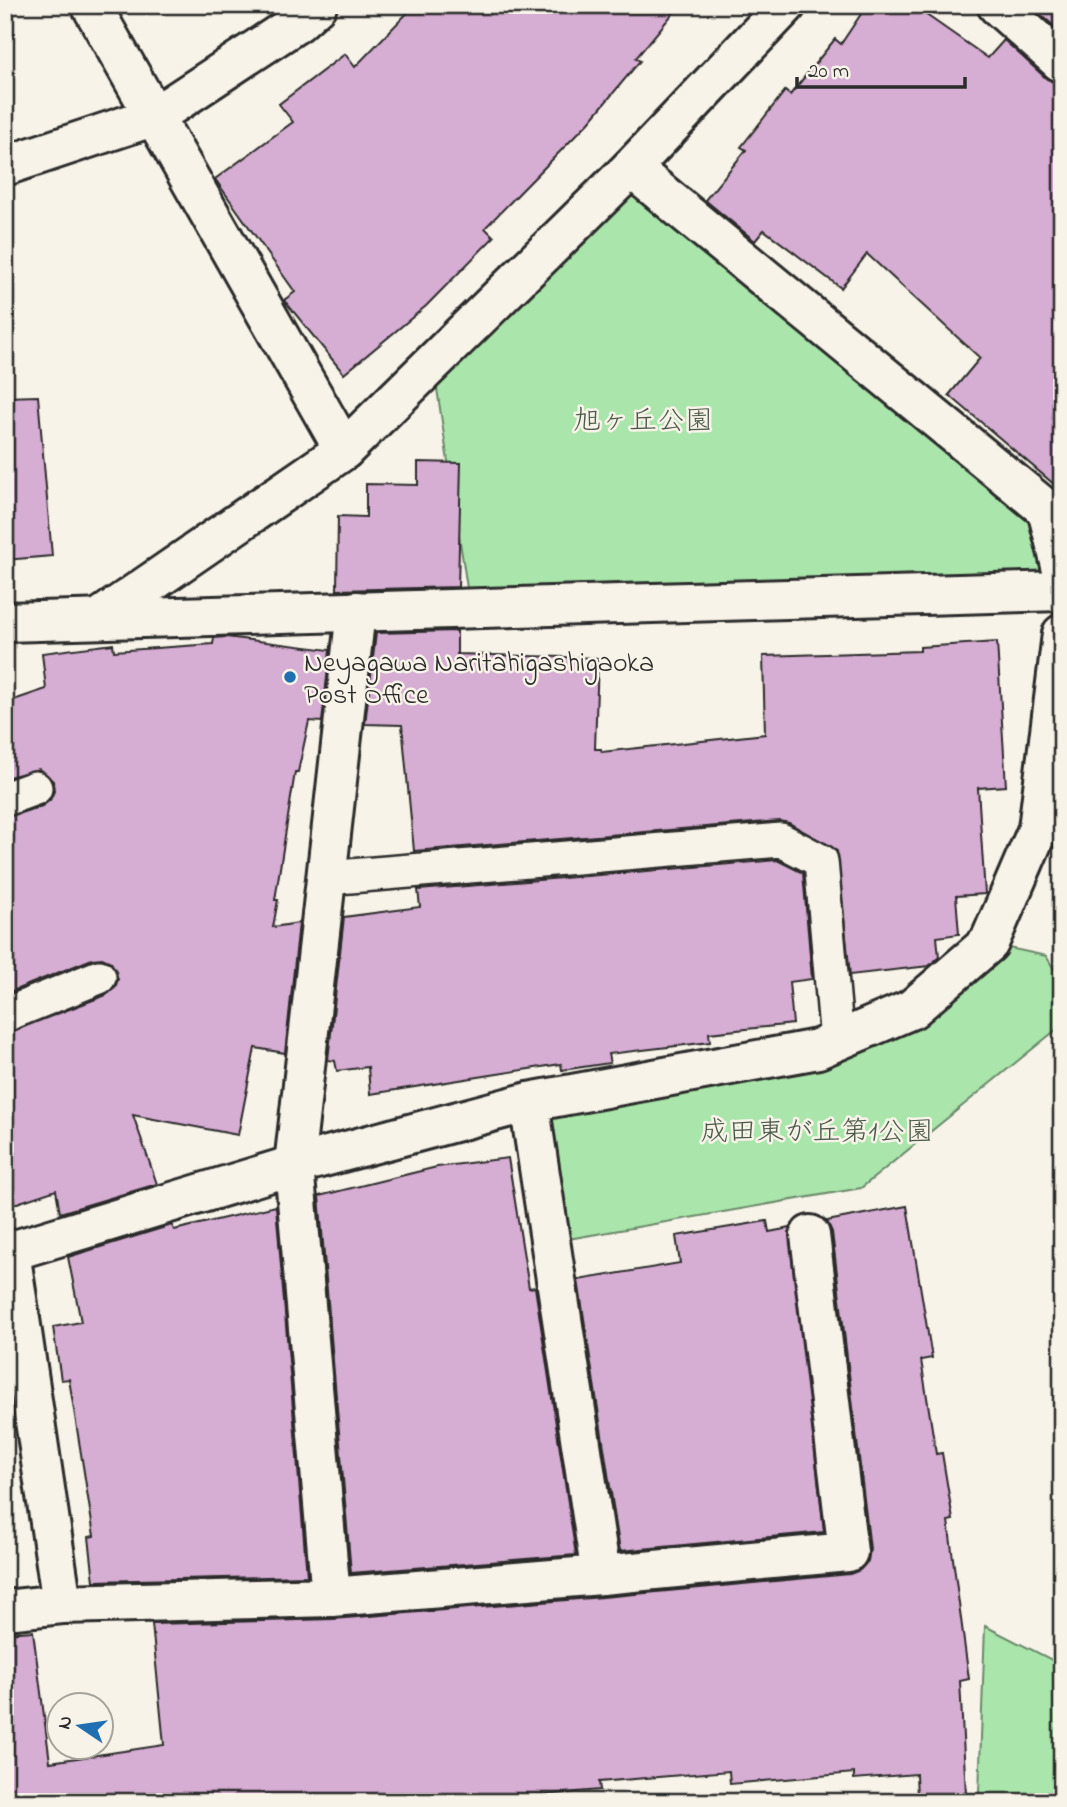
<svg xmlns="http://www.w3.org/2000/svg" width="1067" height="1807" font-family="'Indie Flower','Klee One',sans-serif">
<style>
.green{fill:#aae6ab;stroke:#6a886b;stroke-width:2}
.building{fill:#d6add3;stroke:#2b2b2b;stroke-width:2}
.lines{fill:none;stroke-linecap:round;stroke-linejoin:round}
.lane-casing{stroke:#2b2b2b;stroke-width:38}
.street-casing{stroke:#2b2b2b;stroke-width:44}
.secondary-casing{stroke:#2b2b2b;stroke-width:44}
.lane{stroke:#f7f3e8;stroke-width:33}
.street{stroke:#f7f3e8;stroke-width:38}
.secondary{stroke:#f7f3e8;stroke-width:38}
.poi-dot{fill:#1f6fb2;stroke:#f7f3e8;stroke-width:2.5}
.labels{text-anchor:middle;stroke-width:5;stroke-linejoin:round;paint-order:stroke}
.park-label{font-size:28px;fill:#4b5a4b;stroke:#f7f3e8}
.poi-label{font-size:28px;fill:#2b2b2b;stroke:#f7f3e8;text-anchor:start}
</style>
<rect width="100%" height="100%" fill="#f7f3e8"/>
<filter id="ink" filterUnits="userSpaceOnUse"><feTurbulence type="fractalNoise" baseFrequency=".0143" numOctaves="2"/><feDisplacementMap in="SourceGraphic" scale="14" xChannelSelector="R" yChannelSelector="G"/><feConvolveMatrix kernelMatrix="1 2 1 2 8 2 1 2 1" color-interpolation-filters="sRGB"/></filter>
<g filter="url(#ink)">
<!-- green -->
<g class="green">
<path d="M637,173l399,342 26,64 -592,29 -37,-246z"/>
<path d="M1005,947l41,9 16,26v43l-201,163 -293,51 -21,-123 270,-51z"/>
<path d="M985,1626l77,39v137h-80l-3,-9z"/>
</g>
<!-- building -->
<g class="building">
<path d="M415,5h265l-44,53 4,3 -51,61 -104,106 9,9 -68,69 -82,68 -60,-74 11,-8 -80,-113 78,-57 -14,-18 66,-50 10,13z"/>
<path d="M867,5h45l76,53 16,-18 43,39 15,5v407l-113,-96 31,-37 -113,-104 -26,34 -77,-58 -9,11 -50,-41 41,-50 -5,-3 44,-56 5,4 45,-56 6,5z"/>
<path d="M1034,5h28v28l-30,-26z"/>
<path d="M38,396l14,160 -47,4v-163z"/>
<path d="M418,462l43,1 -3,124 -121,3 1,-74 28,1v-33l52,1z"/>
<path d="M457,631v23l141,4 -3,91h6l1,3 163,-18 -2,-78 157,-5v-4l77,-5 9,144 -28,2 7,106 -29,2 3,38 -22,3 2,20 -10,9 -79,9 -13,-124 -48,-28 -10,-2 -365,30 -12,-126 -37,-1 11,-91z"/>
<path d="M226,637l104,13 -8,72 -13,-1 -11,51h-3l-20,128h3l-5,27 26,-4 -14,130 -30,-5 -17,87 -105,-20 24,69 -97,29 -4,-23 -51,17v-173l101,-39 9,-7 3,-9 -7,-17 -9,-4 -10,1 -87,35v-176l37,-12 8,-6 4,-9 -1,-10 -14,-12 -34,9v-75l41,-14 -4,-36 71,-9 1,7 99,-7 1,-6z"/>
<path d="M777,860l26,13 9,106 -23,3 4,42 -84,9 1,9 -102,12 2,9 -48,7 -1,-6 -191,30 -2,-27 -31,4 -2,-10 -7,-1 16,-143 76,-10 -2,-17z"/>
<path d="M508,1158l21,130 6,-1 41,268 -225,18 -32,-377 118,-29z"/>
<path d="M276,1206l31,370 -213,5 -5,-44 5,-1 -11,-70 -14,-87 -8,1 -8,-53 28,-5 -13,-65 104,-32 2,5z"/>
<path d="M907,1206l25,152 -11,2 15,94 6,-1 11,67 -5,1 21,158 -9,2 6,113 -49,3 -1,-23 -62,5v-6l-124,11 -1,-13 -130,11 1,8 -139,12h-456v-169l28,-2 17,131 114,-17 -12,-121 181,-5 270,-22 247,-23 10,-4 8,-9 2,-12 -38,-317 -5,-11z"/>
<path d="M767,1221l2,11 21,-4 34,304 -204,19 -42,-271 102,-17 -4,-27z"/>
</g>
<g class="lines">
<!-- lane casing -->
<g class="lane-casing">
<g id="lane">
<path d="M5,799l30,-11"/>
<path d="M326,878l455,-38 40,21 16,180"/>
<path d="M5,1015l94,-38"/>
</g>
</g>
<!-- street casing -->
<g class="street-casing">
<g id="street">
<path d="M91,5l253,445"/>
<path d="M997,5l65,58"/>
<path d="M631,168l416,342 15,60"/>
<path d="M100,618l244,-168 287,-282 155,-163"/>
<path d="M5,622l1057,-31"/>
<path d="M10,1251l52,353"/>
<path d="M5,1253l289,-88 235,-63 289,-53 94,-40 77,-66 49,-114 24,-195"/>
<path d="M601,1575l247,-23 -38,-317"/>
<path d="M331,1597l270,-22 -72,-473"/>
<path d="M5,1610l57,-6 269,-7 -37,-432 62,-554"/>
</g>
</g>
<!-- secondary casing -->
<g class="secondary-casing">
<path id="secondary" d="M5,166l150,-50 143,-94 19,-17"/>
</g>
<!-- lane -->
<use href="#lane" class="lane"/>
<!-- street -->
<use href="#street" class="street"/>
<!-- secondary -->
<use href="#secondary" class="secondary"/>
</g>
</g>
<!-- markers -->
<circle class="poi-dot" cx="290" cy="677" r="7"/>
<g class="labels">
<!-- park labels -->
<g class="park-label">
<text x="643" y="429">旭ヶ丘公園</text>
<text x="817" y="1140">成田東が丘第1公園</text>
</g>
<!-- poi labels -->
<g class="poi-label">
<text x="304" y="671">Neyagawa Naritahigashigaoka<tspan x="304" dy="32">Post Office</tspan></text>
</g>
</g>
<!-- margin -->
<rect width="1067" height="1807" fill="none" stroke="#f7f3e8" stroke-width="28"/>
<rect x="14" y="14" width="1039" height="1779" fill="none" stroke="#2b2b2b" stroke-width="2.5" filter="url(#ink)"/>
<!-- north arrow -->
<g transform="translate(80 1726) rotate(283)"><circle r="33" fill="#f7f3e8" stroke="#a5a39c" stroke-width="2"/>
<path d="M0-5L12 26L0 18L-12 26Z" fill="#1f6fb2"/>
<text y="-10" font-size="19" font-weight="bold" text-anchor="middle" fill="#2b2b2b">N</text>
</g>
<!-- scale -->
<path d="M797 77v10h168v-10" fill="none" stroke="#2b2b2b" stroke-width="3.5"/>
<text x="808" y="77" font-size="21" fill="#2b2b2b" stroke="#f7f3e8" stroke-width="5" paint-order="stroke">20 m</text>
</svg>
